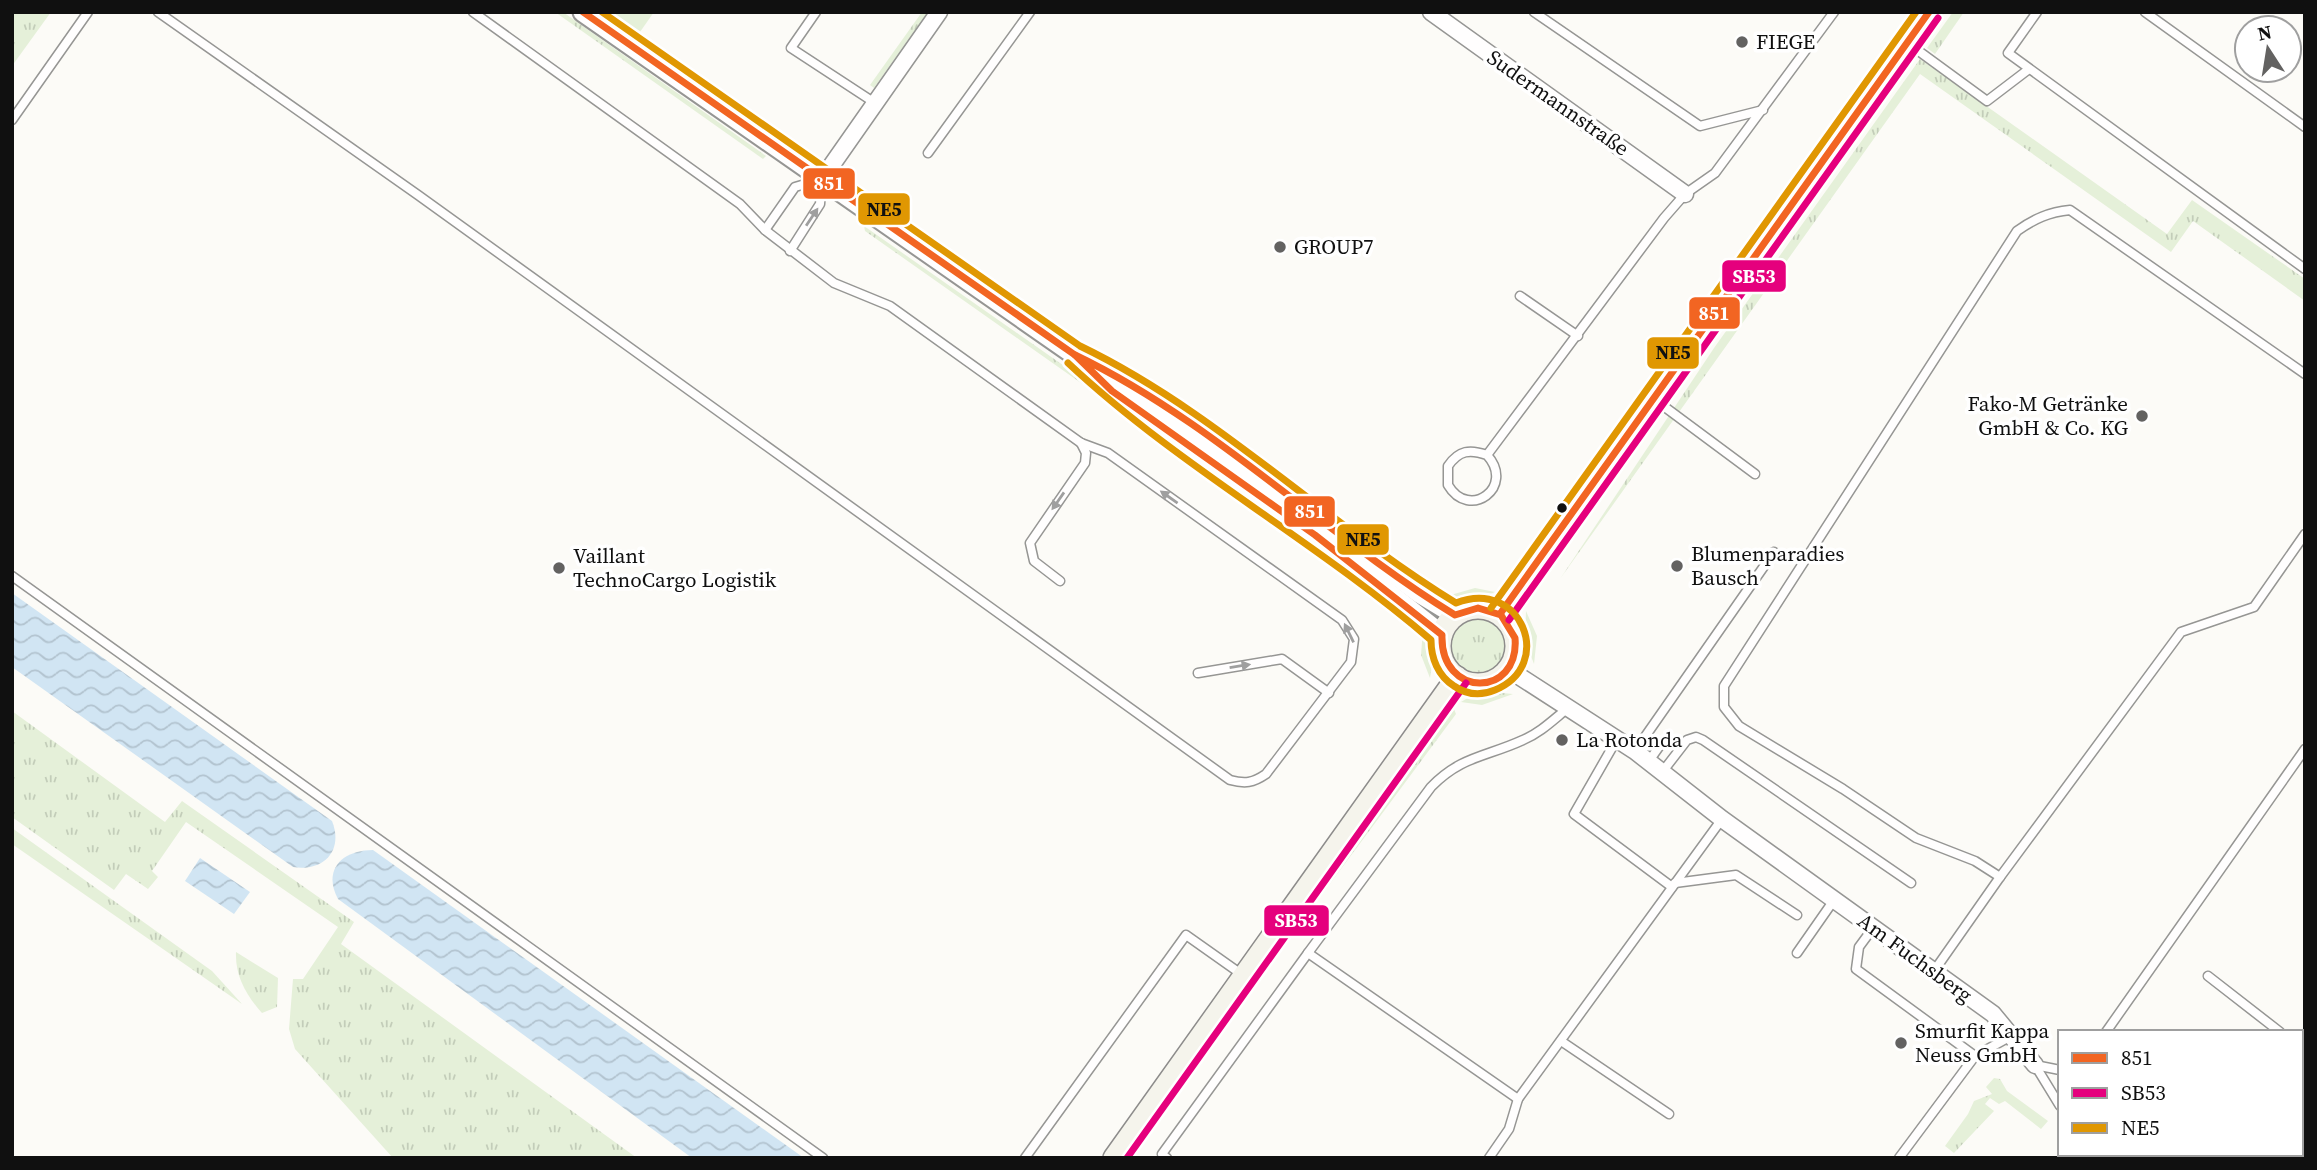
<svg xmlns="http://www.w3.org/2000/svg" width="2317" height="1170" font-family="'Source Serif 4',serif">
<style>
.grass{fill:url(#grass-tufts)}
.water{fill:url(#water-waves)}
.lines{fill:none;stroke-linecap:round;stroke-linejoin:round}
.service-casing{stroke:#969694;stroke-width:11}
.minor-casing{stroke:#969694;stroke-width:19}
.tertiary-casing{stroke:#969694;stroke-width:23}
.secondary-casing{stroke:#8d8c8b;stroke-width:24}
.service{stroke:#fffefe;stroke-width:8}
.minor{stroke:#fffefe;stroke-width:16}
.tertiary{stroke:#fffefe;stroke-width:19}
.secondary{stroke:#f5f4ec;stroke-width:21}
.bus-1-casing{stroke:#fff;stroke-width:12}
.bus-2-casing{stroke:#fff;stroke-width:12}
.bus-3-casing{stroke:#fff;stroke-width:12}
.bus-1{stroke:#f26522;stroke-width:7}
.bus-2{stroke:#e5007d;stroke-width:7}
.bus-3{stroke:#e09702;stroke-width:7}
.oneway{fill:#9f9f9f}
.poi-dot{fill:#636261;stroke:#fff;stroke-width:2.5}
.bus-dot{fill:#101010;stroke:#fff;stroke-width:2.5}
.labels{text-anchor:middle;stroke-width:7;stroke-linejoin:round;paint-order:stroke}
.poi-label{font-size:21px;fill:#101010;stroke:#fff;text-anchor:start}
.street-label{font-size:21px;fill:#101010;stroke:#fff}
.line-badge{stroke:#fff;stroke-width:2.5}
.badge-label{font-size:19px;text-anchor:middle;font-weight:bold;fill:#fff}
.pale-badge-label{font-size:19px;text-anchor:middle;font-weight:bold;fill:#111}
</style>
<defs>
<pattern id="grass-tufts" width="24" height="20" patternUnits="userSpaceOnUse" patternTransform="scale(1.75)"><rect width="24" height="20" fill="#e5f0d9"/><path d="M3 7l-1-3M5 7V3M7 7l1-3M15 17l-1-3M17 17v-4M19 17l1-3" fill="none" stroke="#c3cdb9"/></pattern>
<pattern id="water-waves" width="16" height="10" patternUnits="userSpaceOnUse" patternTransform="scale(1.75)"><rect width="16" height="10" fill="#d1e5f3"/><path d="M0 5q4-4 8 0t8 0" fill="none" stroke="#b2c3cf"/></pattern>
</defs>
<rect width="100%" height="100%" fill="#fcfbf7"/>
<!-- grass -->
<g class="grass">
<path d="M12,12h39l-39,54z"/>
<path d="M555,12h8l203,144 -3,3z"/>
<path d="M611,12h43l-14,20z"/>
<path d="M922,12h6l-54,76 -4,-3z"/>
<path d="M1941,12h4l-275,389 -1,-5z"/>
<path d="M1953,12h11l-29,42 -8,-6z"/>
<path d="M1920,59l247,175 25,-34 113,79v22l-112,-80 -22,31 -251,-178 -360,505 154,-231z"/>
<path d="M864,226l453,317 92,78 -95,-74 -449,-316z"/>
<path d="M1475,588l20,4 -15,6 -36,2 10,-6z"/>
<path d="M1526,611l11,25 -3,28 -9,-24z"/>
<circle cx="1478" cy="646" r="28"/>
<path d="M1423,629c10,14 10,34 7,49l-9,-23z"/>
<path d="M1491,692l22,2 -31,11 -21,-3 10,-6z"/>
<path d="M1454,709l2,5 -167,225 -156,219h-5z"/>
<path d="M12,711l153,111 17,-21 172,121 -13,22 296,214h-244l-98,-109 -6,-20 4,-50h10l35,-52 -152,-105 -34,49 6,6 -10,12 -22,-15 -12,16 -102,-73z"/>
<path d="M12,828l200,143 30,33 -230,-160z"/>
<path d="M236,952l42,26 -1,29 -15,6c-16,-18 -27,-37 -26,-61z"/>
<path d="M1994,1078l6,1 7,12 41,30 -7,8 -36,-28 -6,3 -9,-6 -5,6 9,7 -40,42 -9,-7 23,-32 6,-13 18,-7 -6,-7z"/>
</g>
<!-- water -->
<g class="water">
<path d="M12,593l320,228c12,30 -9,51 -39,46l-281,-200z"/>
<path d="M373,850l431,308h-112l-354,-259c-16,-30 5,-49 35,-49z"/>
<path d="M200,858l50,34 -16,22 -49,-33z"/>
</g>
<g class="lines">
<!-- service casing -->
<g class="service-casing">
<g id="service">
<path d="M158,12l260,183 812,585c15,4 23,3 36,-6l85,-112 3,-23 -12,-19 -234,-167 -27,-10 -191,-137 -56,-23 -69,-53 -25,-26 -267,-192"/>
<path d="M816,12l-25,36 84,55"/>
<path d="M1534,12l166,114 63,-16"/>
<path d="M2037,12l-29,41 297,216"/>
<path d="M2145,12l160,115"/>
<path d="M1920,52l67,49 42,-32"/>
<path d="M12,120l76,-108"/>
<path d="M928,153l102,-141"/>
<path d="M765,230l30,-43 27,-8 -2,25 -30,47"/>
<path d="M1520,296l58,40"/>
<path d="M1654,399l101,75"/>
<path d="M1487,455c-17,-6 -28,-5 -39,11v19c21,36 68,2 39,-30l177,-237 21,-24 30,-21 119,-161"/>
<path d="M12,576l811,582"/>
<path d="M1060,581l-26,-20 -4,-18 55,-80 1,-10 -5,-10"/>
<path d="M1198,673l84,-14 47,34"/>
<path d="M1617,739l-43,75 98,73"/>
<path d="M1635,751l139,-199"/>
<path d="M1649,761l12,-17"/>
<path d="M1663,771l24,-31 9,-3 7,3 208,143"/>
<path d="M2000,877l-25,-16 -59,-23 -73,-49 -104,-63 -15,-19v-21l293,-455c17,-12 32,-19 53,-21l235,164"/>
<path d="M1675,883l61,-8 61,40"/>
<path d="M1873,928l-14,19 -3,22 119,87"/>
<path d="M1308,953l123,-166c30,-31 55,-30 92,-47 17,-7 30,-20 45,-32"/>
<path d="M1797,953l37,-53"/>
<path d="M1934,971l66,-94 181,-245 73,-25 51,-73"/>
<path d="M2208,976l72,56"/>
<path d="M2106,1032l199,-283"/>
<path d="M1561,1041l108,73"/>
<path d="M2301,1049l4,2"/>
<path d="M2035,1065l25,41"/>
<path d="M2035,1065l25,5"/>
<path d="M1025,1158l161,-223 58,41"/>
<path d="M1167,1158l-5,-4 146,-201 210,146"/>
<path d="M1489,1158l20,-29 9,-30 204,-280"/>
<path d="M1899,1158l76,-102 38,-21"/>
<path d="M2068,1158l3,-4"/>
</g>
</g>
<!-- minor casing -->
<g class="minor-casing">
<g id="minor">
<path d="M1431,12l254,182"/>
<path d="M822,179l117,-167"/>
<path d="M1508,669l127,82 87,68 271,195 42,51"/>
</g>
</g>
<!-- tertiary casing -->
<g class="tertiary-casing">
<g id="tertiary">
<path d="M583,12l492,343 48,23 197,140 99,75 36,22"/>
<path d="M1088,368l24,23 203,144 127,100"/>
</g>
</g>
<!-- secondary casing -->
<g class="secondary-casing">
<g id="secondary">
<circle cx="1478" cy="646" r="38"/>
<path d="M1500,614l429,-602"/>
<path d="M1114,1158l343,-481"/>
</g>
</g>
<!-- service -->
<use href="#service" class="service"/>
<!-- minor -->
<use href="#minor" class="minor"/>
<!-- tertiary -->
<use href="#tertiary" class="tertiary"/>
<!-- secondary -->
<use href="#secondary" class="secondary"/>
<!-- bus-1 casing -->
<g class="bus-1-casing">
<g id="bus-1">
<path d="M583,12l492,343"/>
<path d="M1075,355c138,66 250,180 380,260l23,-7 23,7 14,23c5,60 -75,61 -73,-3l-127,-100 -203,-144z"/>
<path d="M1500,614l429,-602"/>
</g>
</g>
<!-- bus-2 casing -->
<g class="bus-2-casing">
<g id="bus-2">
<path d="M1509,620l429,-602"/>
<path d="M1127,1158l339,-475"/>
</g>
</g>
<!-- bus-3 casing -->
<g class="bus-3-casing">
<g id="bus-3">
<path d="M602,12l478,334c137,66 247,178 376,257 65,-26 100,62 39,87 -14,6 -28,5 -41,-4 -16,-10 -23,-28 -23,-46 -115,-99 -252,-173 -363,-277"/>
<path d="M1491,608l425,-596"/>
</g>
</g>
<!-- bus-1 -->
<use href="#bus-1" class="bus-1"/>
<!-- bus-2 -->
<use href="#bus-2" class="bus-2"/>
<!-- bus-3 -->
<use href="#bus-3" class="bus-3"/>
</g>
<!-- one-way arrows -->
<defs><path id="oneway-solid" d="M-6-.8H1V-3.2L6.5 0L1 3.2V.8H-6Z" transform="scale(1.75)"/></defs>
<g class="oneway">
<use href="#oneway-solid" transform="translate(812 217) rotate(-56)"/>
<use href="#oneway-solid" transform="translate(1169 497) rotate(-145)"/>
<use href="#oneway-solid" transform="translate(1058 501) rotate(125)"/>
<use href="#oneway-solid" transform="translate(1349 633) rotate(-116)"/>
<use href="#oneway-solid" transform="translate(1240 666) rotate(-9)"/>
</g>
<!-- markers -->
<g class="poi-dot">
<circle cx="1742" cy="42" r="7"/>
<circle cx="1280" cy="247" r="7"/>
<circle cx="2142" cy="416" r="7"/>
<circle cx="1677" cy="566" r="7"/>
<circle cx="559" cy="568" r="7"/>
<circle cx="1562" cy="740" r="7"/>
<circle cx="1901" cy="1043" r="7"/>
</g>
<circle class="bus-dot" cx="1562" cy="508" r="6"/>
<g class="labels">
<!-- poi labels -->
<g class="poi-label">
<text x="1756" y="49">FIEGE</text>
<text x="1294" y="254">GROUP7</text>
<text x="2128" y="411" text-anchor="end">Fako-M Getränke<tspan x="2128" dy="24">GmbH &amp; Co. KG</tspan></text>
<text x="1691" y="561">Blumenparadies<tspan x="1691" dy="24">Bausch</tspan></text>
<text x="573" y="563">Vaillant<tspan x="573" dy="24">TechnoCargo Logistik</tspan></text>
<text x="1576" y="747">La Rotonda</text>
<text x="1915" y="1038">Smurfit Kappa<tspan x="1915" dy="24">Neuss GmbH</tspan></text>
</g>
<!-- street labels -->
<g class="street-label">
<text transform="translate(1558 103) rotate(35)" y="7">Sudermannstraße</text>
<text transform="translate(1915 958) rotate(36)" y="7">Am Fuchsberg</text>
</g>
</g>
<g class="line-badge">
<rect x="802" y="167" width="54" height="33" rx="7" fill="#f26522"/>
<rect x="857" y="192" width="54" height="34" rx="7" fill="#e09702"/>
<rect x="1721" y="259" width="66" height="34" rx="7" fill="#e5007d"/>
<rect x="1688" y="296" width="53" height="34" rx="7" fill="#f26522"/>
<rect x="1646" y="336" width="54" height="34" rx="7" fill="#e09702"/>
<rect x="1283" y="495" width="53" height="33" rx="7" fill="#f26522"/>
<rect x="1336" y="523" width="54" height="33" rx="7" fill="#e09702"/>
<rect x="1263" y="904" width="67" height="33" rx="7" fill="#e5007d"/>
</g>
<g class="badge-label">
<text x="829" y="190">851</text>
<text x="1754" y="283">SB53</text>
<text x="1714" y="320">851</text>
<text x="1310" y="518">851</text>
<text x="1296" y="927">SB53</text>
</g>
<g class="pale-badge-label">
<text x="884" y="216">NE5</text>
<text x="1673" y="359">NE5</text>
<text x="1363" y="546">NE5</text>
</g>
<!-- border -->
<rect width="2317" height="1170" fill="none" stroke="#101010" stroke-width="28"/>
<!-- legend -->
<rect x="2058" y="1030" width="245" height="126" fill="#ffffff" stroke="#9f9f9f" stroke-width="2"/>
<rect x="2072" y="1053" width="35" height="10" fill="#f26522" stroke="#9f9f9f" stroke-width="2"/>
<text x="2121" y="1065" font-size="21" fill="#101010">851</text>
<rect x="2072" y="1088" width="35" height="10" fill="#e5007d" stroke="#9f9f9f" stroke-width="2"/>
<text x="2121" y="1100" font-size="21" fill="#101010">SB53</text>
<rect x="2072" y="1123" width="35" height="10" fill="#e09702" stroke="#9f9f9f" stroke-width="2"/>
<text x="2121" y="1135" font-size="21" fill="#101010">NE5</text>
<!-- north arrow -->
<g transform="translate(2268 49) rotate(348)"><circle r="33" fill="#ffffff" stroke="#9f9f9f" stroke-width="2"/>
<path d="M0-5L12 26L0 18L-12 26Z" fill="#636261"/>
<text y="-10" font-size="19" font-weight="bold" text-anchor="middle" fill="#101010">N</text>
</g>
</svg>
